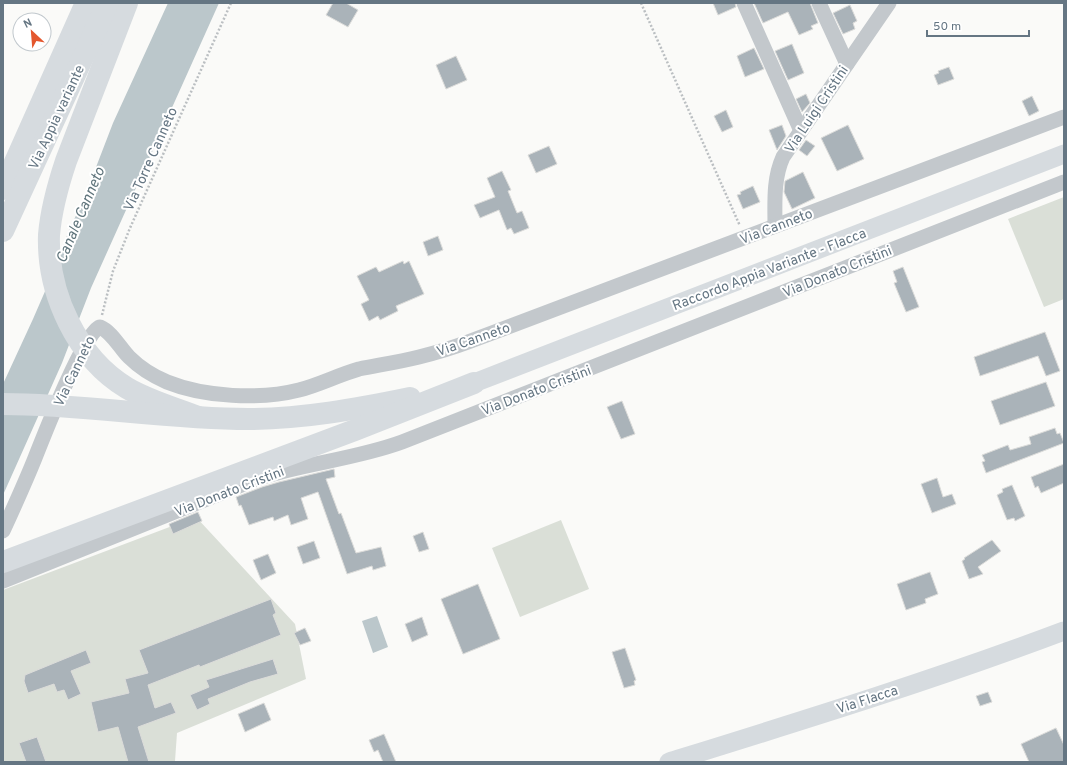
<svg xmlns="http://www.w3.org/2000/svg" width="1067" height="765" font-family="Overpass,sans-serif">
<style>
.green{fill:#dadfd7}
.water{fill:#bbc7cb}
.building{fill:#aab3b9;stroke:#dcdcda}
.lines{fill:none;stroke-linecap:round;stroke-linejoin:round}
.path{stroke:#bbbfc2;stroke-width:2.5;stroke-dasharray:2 2;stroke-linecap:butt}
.minor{stroke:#c3c8cc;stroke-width:15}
.major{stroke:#d6dbdf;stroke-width:19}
.highway{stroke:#d6dbdf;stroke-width:22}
.labels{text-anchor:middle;stroke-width:4;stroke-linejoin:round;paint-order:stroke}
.street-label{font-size:14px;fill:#657683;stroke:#fff}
.water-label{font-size:15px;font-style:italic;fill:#60757c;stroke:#fff}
</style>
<rect width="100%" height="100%" fill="#fafaf8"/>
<!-- green -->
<g class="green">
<path d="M1064,197v102l-20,8 -36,-88z"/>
<path d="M196,517l99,107 11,55 -129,54 -2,28 -6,1h-166v-172z"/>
<path d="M561,520l28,69 -69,28 -28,-69z"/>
</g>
<!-- water -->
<g class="water">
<path d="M168,3h51l-128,285 -29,75 -59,132v-111l30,-65 23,-53 13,-36 14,-29 30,-78z"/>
<path d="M377,616l11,31 -15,6 -11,-32z"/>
</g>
<!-- building -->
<g class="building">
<path d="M333,3h13l12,7 -10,17 -22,-12z"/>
<path d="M713,3h22l1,4 -18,8z"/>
<path d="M754,3h56l8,20 -7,3 2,3 -14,6 -11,-23 -25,11z"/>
<path d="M850,5l7,16 -4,2 2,6 -12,5 -10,-21z"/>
<path d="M792,44l12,29 -16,7 -13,-29z"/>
<path d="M754,48l10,21 -19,8 -8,-21z"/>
<path d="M456,56l11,24 -21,9 -10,-24z"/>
<path d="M949,67l5,12 -16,6 -4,-10 5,-2 -1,-2z"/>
<path d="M806,94l4,9 -8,9 -6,-13z"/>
<path d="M1032,96l7,15 -10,5 -7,-15z"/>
<path d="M726,110l7,17 -11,5 -8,-16z"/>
<path d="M782,125l4,11 -9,14 -8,-20z"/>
<path d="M848,125l16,34 -27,12 -16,-33z"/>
<path d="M806,140l9,6 -8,10 -8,-6z"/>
<path d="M549,146l8,18 -21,9 -8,-18z"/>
<path d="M502,171l9,19 -3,1 9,22 5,-2 7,17 -15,6 -3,-6 -4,2 -8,-20 -19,8 -6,-13 21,-8 -8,-19z"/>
<path d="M803,172l12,26 -23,11 -8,-17 1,-11z"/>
<path d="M753,186l7,16 -17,7 -6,-14 4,-1 -1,-2z"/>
<path d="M438,236l5,14 -15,6 -5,-14z"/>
<path d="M403,261l1,3 5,-3 15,33 -28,12 2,5 -18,9 -2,-4 -9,5 -8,-17 8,-4 -12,-24 19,-9 3,5z"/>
<path d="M903,267l16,40 -13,5 -12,-29 3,-1 -4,-11z"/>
<path d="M1045,332l15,39 -14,5 -8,-20 -58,20 -6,-19z"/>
<path d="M1046,382l9,24 -55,19 -9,-24z"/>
<path d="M622,401l13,33 -14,5 -14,-32z"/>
<path d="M1055,428l2,6 3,-1 4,10 -78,30 -4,-11 3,-1 -3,-6 26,-10 2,5 21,-6 -2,-7z"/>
<path d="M1064,464v19l-23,10 -3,-7 -3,2 -4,-11z"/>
<path d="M334,469l1,8 -9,2 13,35 2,-1 15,40 25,-6 5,19 -13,4 -1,-4 -25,8 -29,-82 -17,6 7,21 -17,6 -3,-10 -14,6 -1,-4 -24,8 -8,-20 -2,1 -3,-9 26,-10 17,-5z"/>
<path d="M937,478l6,19 9,-3 4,10 -24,9 -11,-29z"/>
<path d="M1012,485l13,31 -10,5 -1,-3 -7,2 -10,-25 6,-3 -1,-3z"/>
<path d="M198,512l4,9 -29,13 -4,-10z"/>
<path d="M423,532l6,17 -10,3 -6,-16z"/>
<path d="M992,540l9,11 -23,16 5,7 -14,5 -7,-18 3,-2 -1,-1z"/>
<path d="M314,541l6,17 -17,6 -6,-17z"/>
<path d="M268,554l8,19 -15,7 -8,-20z"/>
<path d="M930,572l8,22 -13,5 1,4 -20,7 -9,-26z"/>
<path d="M478,584l22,55 -37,15 -22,-55z"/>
<path d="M271,599l5,14 -3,2 8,20 -81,32 -1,-2 -51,20 7,23 16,-6 5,11 -38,14 11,35h-21l-10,-35 -20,5 -7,-30 38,-9 -4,-14 23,-6 -9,-23z"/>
<path d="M422,617l6,18 -16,7 -7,-18z"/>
<path d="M305,628l6,13 -11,4 -6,-12z"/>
<path d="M625,648l11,32 -2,1 1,4 -11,3 -12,-36z"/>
<path d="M86,650l5,13 -20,8 10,23 -13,6 -4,-10 -7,2 -3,-8 -26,9 -4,-12 1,-6z"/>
<path d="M273,659l5,15 -28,8 -42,17 2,5 -13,6 -7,-15 19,-8 -3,-7z"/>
<path d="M988,692l4,10 -12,4 -4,-10z"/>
<path d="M264,703l7,17 -26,12 -7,-18z"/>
<path d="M1056,728l8,17v17h-35l-8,-18z"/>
<path d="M384,734l12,28h-13l-5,-12 -4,2 -5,-12z"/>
<path d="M37,737l9,25h-20l-7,-19z"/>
</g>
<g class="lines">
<!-- path -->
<g class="path">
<path d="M641,3l99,223"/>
<path d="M102,315l11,-44 17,-43 101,-225"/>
</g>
<!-- minor -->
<g class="minor">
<path d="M744,3l57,128"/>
<path d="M819,3l28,61"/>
<path d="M775,226c0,-23 -2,-47 8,-69l106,-154"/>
<path d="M3,531c11,-24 22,-48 32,-73 8,-20 49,-126 65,-131 12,5 20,21 29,30 11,11 24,19 38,25 37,15 93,18 132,8 20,-5 39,-15 60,-21 20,-4 40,-7 60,-12 16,-4 33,-9 49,-15l596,-225"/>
<path d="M3,581l256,-103c47,-15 97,-19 143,-36l662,-260"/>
</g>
<!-- major -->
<g class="major">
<path d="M474,383l590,-229"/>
<path d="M669,762c132,-41 265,-82 395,-131"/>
</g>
<!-- highway -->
<g class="highway">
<path d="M127,3l-61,158c-8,24 -15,49 -17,74 -2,58 28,123 78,153 22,13 48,20 71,29"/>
<path d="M3,189l83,-186"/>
<path d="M3,231l105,-228"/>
<path d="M3,404c82,0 163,15 245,15 54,0 109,-10 162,-21"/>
<path d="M3,562l352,-132 119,-47"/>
</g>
</g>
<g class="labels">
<!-- street labels -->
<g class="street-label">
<text transform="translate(816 109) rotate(-56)" y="5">Via Luigi Cristini</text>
<text transform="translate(56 117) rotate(-65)" y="5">Via Appia variante</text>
<text transform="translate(150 159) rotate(-66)" y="5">Via Torre Canneto</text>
<text transform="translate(776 226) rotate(-21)" y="5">Via Canneto</text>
<text transform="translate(769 269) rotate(-21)" y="5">Raccordo Appia Variante - Flacca</text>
<text transform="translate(837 271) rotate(-22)" y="5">Via Donato Cristini</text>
<text transform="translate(473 339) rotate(-19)" y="5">Via Canneto</text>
<text transform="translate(74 371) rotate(-64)" y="5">Via Canneto</text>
<text transform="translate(536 390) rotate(-21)" y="5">Via Donato Cristini</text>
<text transform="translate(229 491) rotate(-21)" y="5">Via Donato Cristini</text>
<text transform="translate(867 699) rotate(-18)" y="5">Via Flacca</text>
</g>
<!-- water labels -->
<g class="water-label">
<text transform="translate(80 215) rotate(-67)" y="5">Canale Canneto</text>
</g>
</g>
<!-- border -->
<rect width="1067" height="765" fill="none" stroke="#657683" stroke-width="8"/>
<!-- north arrow -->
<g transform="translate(32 32) rotate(334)"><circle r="19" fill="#ffffff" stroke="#c1c8cd"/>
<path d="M0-3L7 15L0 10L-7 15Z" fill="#e4572e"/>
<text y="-6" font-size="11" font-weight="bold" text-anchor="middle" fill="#657683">N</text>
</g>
<!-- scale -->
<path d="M927 30v6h102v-6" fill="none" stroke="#657683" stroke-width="2"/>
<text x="933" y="30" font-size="12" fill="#657683" stroke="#ffffff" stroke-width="3" paint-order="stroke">50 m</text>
</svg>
